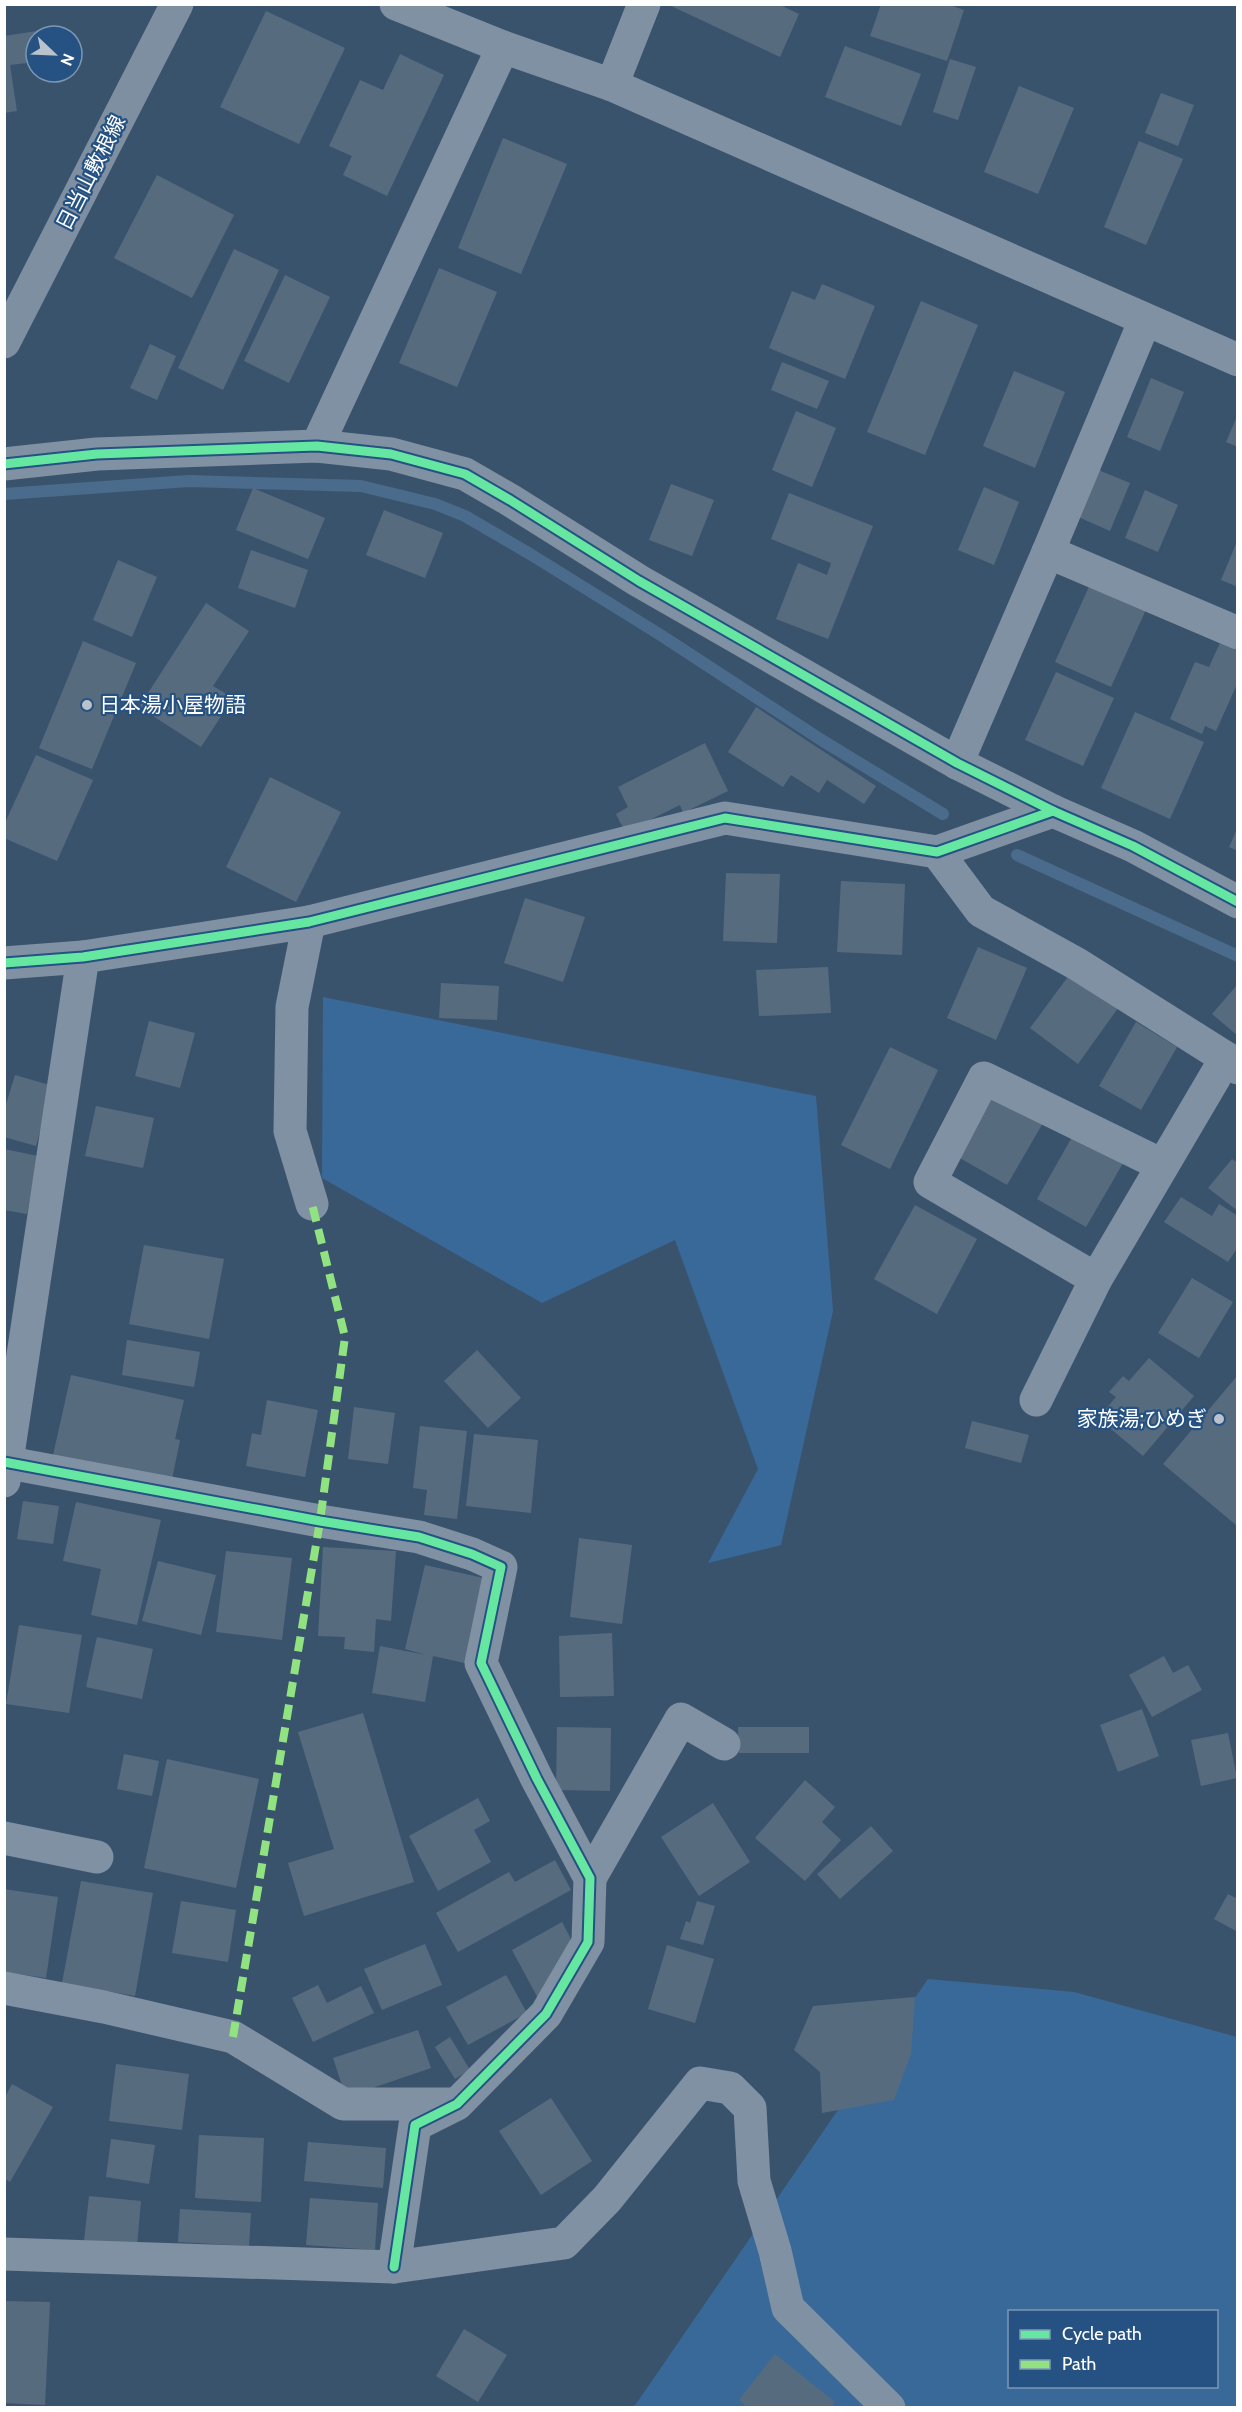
<svg xmlns="http://www.w3.org/2000/svg" width="1242" height="2412" font-family="Cabin,'Noto Sans JP',sans-serif">
<style>
.green{fill:#396999;fill-rule:evenodd}
.lines{fill:none;stroke-linecap:round;stroke-linejoin:round}
.stream{stroke:#4a6b8c;stroke-width:12}
.building{fill:#576b7f}
.minor{stroke:#8091a3;stroke-width:33}
.major{stroke:#7e8fa1;stroke-width:33}
.quiet{stroke:#91e382;stroke-width:8;stroke-dasharray:15 8;stroke-linecap:butt}
.cycleway-casing{stroke:#255282;stroke-width:13}
.cycleway{stroke:#66e7a1;stroke-width:9}
.poi-dot{fill:#bac3cc;stroke:#255282;stroke-width:2}
.labels{text-anchor:middle;stroke-width:4.5;stroke-linejoin:round;paint-order:stroke}
.street-label{font-size:21px;fill:#fff;stroke:#255282}
.poi-label{font-size:21px;fill:#fff;stroke:#255282;text-anchor:start}
</style>
<rect width="100%" height="100%" fill="#3a536d"/>
<!-- green -->
<g class="green">
<path d="M323,997l493,99 17,215 -52,234 -73,18 50,-94 -83,-229 -133,63 -220,-125z"/>
<path d="M928,1979l146,13 163,45v370l-606,1 5,-4zM1010,2312h206v74h-206z"/>
</g>
<g class="lines">
<!-- stream -->
<g class="stream">
<path d="M4,494l185,-13 172,5 74,18 30,12 65,38 129,80 164,107 120,73"/>
<path d="M1017,855l221,101"/>
</g>
</g>
<!-- building -->
<g class="building">
<path d="M667,4h111l21,10 -19,43z"/>
<path d="M881,4h66l17,6 -17,51 -77,-25z"/>
<path d="M266,11l79,37 -46,96 -79,-37z"/>
<path d="M44,30l1,6h-9v26l-26,3 7,46 -13,2v-77z"/>
<path d="M845,46l76,28 -20,52 -76,-29z"/>
<path d="M400,54l44,21 -57,121 -44,-21 9,-19 -23,-10 31,-66 23,10z"/>
<path d="M950,59l26,8 -18,53 -25,-8z"/>
<path d="M1019,86l55,22 -36,86 -54,-22z"/>
<path d="M1161,93l33,12 -16,41 -33,-13z"/>
<path d="M503,138l64,26 -46,110 -63,-26z"/>
<path d="M1139,141l44,18 -37,86 -42,-18z"/>
<path d="M157,175l77,40 -42,83 -78,-40z"/>
<path d="M234,249l45,21 -56,120 -45,-22z"/>
<path d="M439,268l58,24 -40,95 -58,-24z"/>
<path d="M285,275l45,22 -41,86 -45,-22z"/>
<path d="M822,284l53,22 -30,73 -76,-31 23,-57 23,9z"/>
<path d="M921,301l57,24 -53,130 -58,-23z"/>
<path d="M150,344l26,12 -19,44 -27,-12z"/>
<path d="M782,362l47,19 -12,28 -46,-19z"/>
<path d="M1014,371l51,21 -30,76 -52,-22z"/>
<path d="M1151,378l33,14 -24,59 -33,-14z"/>
<path d="M796,411l40,17 -24,59 -40,-17z"/>
<path d="M1238,414v33l-12,-5z"/>
<path d="M1096,469l34,14 -20,48 -34,-15z"/>
<path d="M671,484l43,16 -22,56 -43,-16z"/>
<path d="M984,487l35,15 -25,63 -36,-15z"/>
<path d="M253,488l72,30 -17,41 -72,-29z"/>
<path d="M1145,490l33,15 -20,47 -33,-14z"/>
<path d="M789,493l84,33 -45,113 -52,-20 22,-56 29,12 4,-12 -60,-24z"/>
<path d="M384,510l59,23 -18,45 -59,-23z"/>
<path d="M1238,539v48l-17,-7z"/>
<path d="M251,550l57,20 -13,38 -57,-20z"/>
<path d="M118,560l39,17 -25,60 -39,-17z"/>
<path d="M1092,580l56,25 -37,82 -56,-25z"/>
<path d="M206,603l43,28 -36,55 20,12 -32,49 -62,-40z"/>
<path d="M83,641l53,22 -44,106 -53,-21z"/>
<path d="M1220,643l18,8v31l-22,49 -11,-5 -3,8 -32,-15 25,-57 14,5z"/>
<path d="M1056,672l58,26 -31,68 -58,-26z"/>
<path d="M756,707l120,79 -12,18 -37,-24 -8,13 -28,-18 -8,12 -55,-35z"/>
<path d="M1135,712l69,30 -34,77 -69,-31z"/>
<path d="M705,743l23,48 -45,22 -3,-8 -55,27 -9,-18 12,-7 -10,-20z"/>
<path d="M36,755l57,25 -36,81 -53,-23v-13z"/>
<path d="M270,777l71,35 -45,90 -70,-35z"/>
<path d="M1238,827v24l-9,-4z"/>
<path d="M726,873l54,1 -3,69 -54,-2z"/>
<path d="M841,881l64,3 -3,71 -65,-3z"/>
<path d="M525,898l60,19 -22,65 -59,-19z"/>
<path d="M978,947l49,21 -31,72 -49,-22z"/>
<path d="M828,967l3,46 -72,3 -3,-46z"/>
<path d="M1070,974l48,34 -40,56 -48,-36z"/>
<path d="M441,983l58,3 -2,34 -58,-2z"/>
<path d="M1238,984v52l-26,-22z"/>
<path d="M149,1021l46,12 -15,55 -45,-12z"/>
<path d="M1136,1022l41,25 -36,63 -42,-24z"/>
<path d="M890,1047l48,23 -48,99 -49,-24z"/>
<path d="M15,1075l38,11 -17,60 -32,-9v-26z"/>
<path d="M998,1088l49,28 -40,69 -49,-28z"/>
<path d="M96,1106l58,12 -11,50 -58,-12z"/>
<path d="M1076,1130l50,28 -40,69 -49,-28z"/>
<path d="M4,1149l34,7 -11,58 -23,-4z"/>
<path d="M1232,1159l6,4v48l-30,-23z"/>
<path d="M1181,1197l31,19 7,-12 19,12v31l-10,15 -64,-40z"/>
<path d="M915,1205l62,34 -40,75 -63,-35z"/>
<path d="M144,1245l80,14 -15,80 -80,-15z"/>
<path d="M1192,1278l41,24 -34,56 -41,-25z"/>
<path d="M127,1340l73,12 -6,35 -72,-12z"/>
<path d="M477,1350l44,48 -33,30 -44,-47z"/>
<path d="M1149,1358l45,38 -51,60 -45,-38 18,-21 -7,-5 14,-16 6,5z"/>
<path d="M71,1375l113,25 -9,39 5,1 -10,49 -119,-25z"/>
<path d="M1238,1375v148l-2,2 -73,-61z"/>
<path d="M267,1400l51,10 -13,67 -59,-11 6,-33 9,2z"/>
<path d="M354,1407l41,6 -7,51 -40,-5z"/>
<path d="M972,1421l57,14 -8,28 -56,-15z"/>
<path d="M420,1426l47,5 -10,88 -33,-4 3,-25 -14,-2z"/>
<path d="M474,1434l64,6 -7,73 -65,-7z"/>
<path d="M23,1501l36,5 -6,38 -36,-5z"/>
<path d="M76,1502l85,18 -24,105 -46,-10 10,-46 -38,-8z"/>
<path d="M579,1538l53,7 -10,79 -52,-7z"/>
<path d="M323,1547l73,4 -5,70 -15,-2 -2,33 -30,-3 1,-12 -27,-1z"/>
<path d="M226,1551l66,7 -10,82 -66,-8z"/>
<path d="M158,1561l58,14 -15,60 -59,-14z"/>
<path d="M425,1565l63,14 -19,85 -36,-8 -8,46 -53,-9 8,-47 46,9 -21,-6z"/>
<path d="M19,1625l63,10 -13,78 -63,-9z"/>
<path d="M612,1633l2,63 -54,1 -1,-61z"/>
<path d="M97,1637l56,12 -11,50 -56,-12z"/>
<path d="M1164,1656l9,17 15,-8 14,25 -50,27 -23,-42z"/>
<path d="M1142,1709l17,47 -41,16 -18,-47z"/>
<path d="M363,1713l51,169 -110,34 -16,-53 46,-14 -36,-117z"/>
<path d="M557,1727l54,1 -1,63 -54,-1z"/>
<path d="M738,1727h71v26h-70z"/>
<path d="M1228,1733l9,45 -36,8 -10,-46z"/>
<path d="M124,1754l35,7 -7,35 -35,-7z"/>
<path d="M167,1759l92,20 -23,109 -92,-20z"/>
<path d="M805,1780l30,27 -13,15 19,18 -36,41 -50,-43z"/>
<path d="M478,1798l12,23 -16,9 17,32 -53,29 -29,-55z"/>
<path d="M713,1803l37,59 -51,34 -38,-59z"/>
<path d="M871,1826l22,25 -53,48 -23,-25z"/>
<path d="M555,1860l16,30 -113,62 -22,-39 73,-41 6,10z"/>
<path d="M81,1881l72,12 -18,103 -73,-13z"/>
<path d="M4,1889l54,8 -12,81 -42,-6z"/>
<path d="M1228,1894l10,5v33l-24,-13z"/>
<path d="M181,1901l55,9 -8,52 -56,-9z"/>
<path d="M697,1901l18,5 -12,39 -23,-6 6,-18 4,2z"/>
<path d="M562,1922l8,15 1,24 -31,41 -28,-52z"/>
<path d="M425,1944l17,41 -60,25 -18,-41z"/>
<path d="M667,1945l47,14 -19,64 -47,-14z"/>
<path d="M506,1975l21,38 -59,32 -22,-38z"/>
<path d="M318,1985l9,18 34,-17 13,27 -61,29 -21,-44z"/>
<path d="M915,1997l-4,57 -17,46 -72,13 -2,-41 -26,-22 19,-44z"/>
<path d="M418,2030l13,38 -85,29 -13,-39z"/>
<path d="M450,2037l20,33 -15,9 -20,-32z"/>
<path d="M116,2064l73,10 -7,56 -73,-9z"/>
<path d="M12,2084l41,23 -43,75 -5,-3v-82z"/>
<path d="M551,2098l41,63 -51,34 -42,-64z"/>
<path d="M199,2135l65,3 -3,64 -66,-4z"/>
<path d="M111,2139l44,6 -6,39 -43,-7z"/>
<path d="M308,2142l78,6 -3,40 -79,-7z"/>
<path d="M89,2196l52,5 -4,45 -53,-5z"/>
<path d="M310,2198l68,5 -3,47 -69,-5z"/>
<path d="M180,2209l71,4 -2,33 -71,-4z"/>
<path d="M4,2301l46,1 -5,103 -41,-2z"/>
<path d="M464,2329l43,26 -29,47 -42,-26z"/>
<path d="M775,2354l60,48 -4,6h-83l-9,-8z"/>
</g>
<g class="lines">
<!-- minor -->
<g class="minor">
<path d="M396,4l107,43 109,38 626,275"/>
<path d="M612,85l32,-81"/>
<path d="M317,446l186,-399"/>
<path d="M4,464l93,-10 220,-8 74,8 74,20 45,26 129,81 318,182 96,48 80,35 105,56"/>
<path d="M1048,552l190,81"/>
<path d="M957,763l91,-211 97,-232"/>
<path d="M937,852l44,59 96,53 149,94 12,10"/>
<path d="M309,922l-17,85 -2,124 22,73"/>
<path d="M4,963l79,-6 226,-35 416,-104 212,34 116,-41"/>
<path d="M1162,1165l-178,-87 -54,104 166,97 130,-221"/>
<path d="M1036,1400l60,-121"/>
<path d="M4,1462l316,59 99,16 53,17 29,13 -20,96 56,116 53,99 -2,64 -42,72 -89,90 -42,21 -21,142"/>
<path d="M4,1481l79,-524"/>
<path d="M4,1838l93,19"/>
<path d="M590,1878l91,-159 43,25"/>
<path d="M4,1988l100,19 129,30 110,67h106"/>
<path d="M4,2254l390,13 170,-24 43,-44 93,-116 30,5 20,20 4,73 21,70 13,57 101,100"/>
</g>
<!-- major -->
<path class="major" d="M4,342l173,-338"/>
<!-- quiet -->
<path class="quiet" d="M233,2037l87,-516 25,-184 -33,-133"/>
<!-- cycleway casing -->
<g class="cycleway-casing">
<g id="cycleway">
<path d="M4,464l93,-10 220,-8 74,8 74,20 45,26 129,81 318,182 96,48 80,35 105,56"/>
<path d="M4,963l79,-6 226,-35 416,-104 212,34 116,-41"/>
<path d="M4,1462l316,59 99,16 53,17 29,13 -20,96 56,116 53,99 -2,64 -42,72 -89,90 -42,21 -21,142"/>
</g>
</g>
<!-- cycleway -->
<use href="#cycleway" class="cycleway"/>
</g>
<!-- markers -->
<g class="poi-dot">
<circle cx="87" cy="705" r="6"/>
<circle cx="1219" cy="1419" r="6"/>
</g>
<g class="labels">
<!-- street labels -->
<g class="street-label">
<text transform="translate(91 173) rotate(-63)" y="7">日当山敷根線</text>
</g>
<!-- poi labels -->
<g class="poi-label">
<text x="99" y="712">日本湯小屋物語</text>
<text x="1207" y="1426" text-anchor="end">家族湯;ひめぎ</text>
</g>
</g>
<!-- border -->
<rect width="1242" height="2412" fill="none" stroke="#ffffff" stroke-width="12"/>
<!-- legend -->
<rect x="1008" y="2310" width="210" height="78" fill="#255282" stroke="#7c97b4" stroke-width="1.5"/>
<rect x="1020" y="2330" width="30" height="9" fill="#66e7a1" stroke="#7c97b4" stroke-width="1.5"/>
<text x="1062" y="2340" font-size="18" fill="#ffffff">Cycle path</text>
<rect x="1020" y="2360" width="30" height="9" fill="#91e382" stroke="#7c97b4" stroke-width="1.5"/>
<text x="1062" y="2370" font-size="18" fill="#ffffff">Path</text>
<!-- north arrow -->
<g transform="translate(54 54) rotate(113)"><circle r="28" fill="#255282" stroke="#7c97b4" stroke-width="1.5"/>
<path d="M0-4.5L10 22L0 15L-10 22Z" fill="#bac3cc"/>
<text y="-9" font-size="16" font-weight="bold" text-anchor="middle" fill="#ffffff">N</text>
</g>
</svg>
